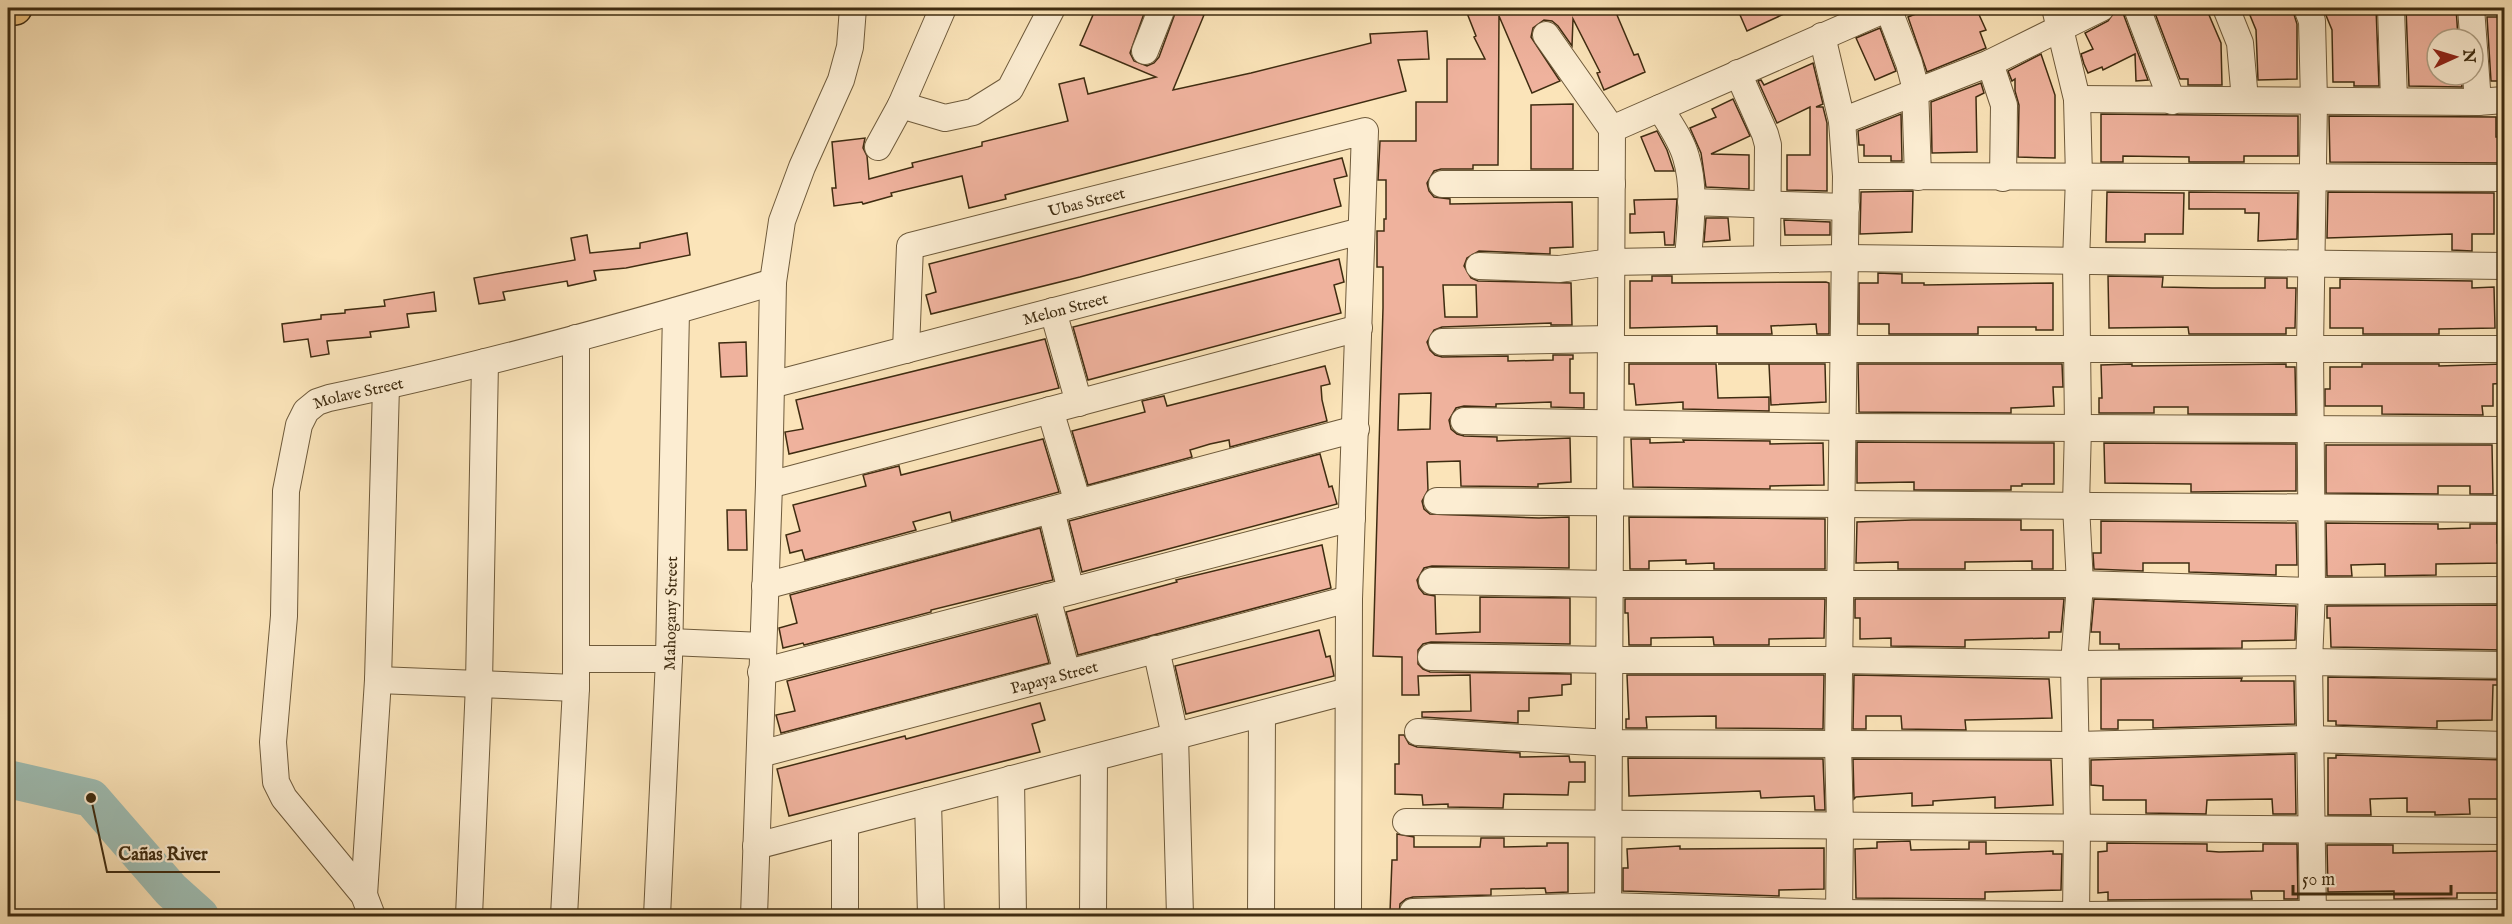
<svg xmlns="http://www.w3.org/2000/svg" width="2512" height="924" font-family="'IM FELL English',serif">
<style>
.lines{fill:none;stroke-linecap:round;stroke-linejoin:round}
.river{stroke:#9fbeb4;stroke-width:38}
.building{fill:#efb29d;stroke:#3f2c11;stroke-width:1.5;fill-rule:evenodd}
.street-casing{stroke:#6e5a3b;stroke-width:28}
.primary-casing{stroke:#3f2c11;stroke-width:36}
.street{stroke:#fcedd2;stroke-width:26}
.primary{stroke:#eec27c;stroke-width:33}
.labels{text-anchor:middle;stroke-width:4.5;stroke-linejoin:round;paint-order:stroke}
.street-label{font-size:16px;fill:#3f2c11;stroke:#fcedd2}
.leader{fill:none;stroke:#3f2c11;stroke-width:2}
.callout-dot{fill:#3f2c11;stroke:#fcedd2;stroke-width:2}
.callout-label{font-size:18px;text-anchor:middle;font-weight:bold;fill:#3f2c11;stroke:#fcedd2;stroke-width:4.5;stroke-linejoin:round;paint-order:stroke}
</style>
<rect width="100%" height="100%" fill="#fbe4b9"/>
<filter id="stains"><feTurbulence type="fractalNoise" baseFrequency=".00333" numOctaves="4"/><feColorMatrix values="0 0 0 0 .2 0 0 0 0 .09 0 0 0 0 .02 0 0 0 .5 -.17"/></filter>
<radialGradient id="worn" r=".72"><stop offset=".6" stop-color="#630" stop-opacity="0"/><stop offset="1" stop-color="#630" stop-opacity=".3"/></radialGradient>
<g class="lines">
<!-- river -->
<path class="river" d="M8,779l83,19 80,92 29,26"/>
</g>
<!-- building -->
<g class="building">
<path d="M1096,8h50l-16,45 4,8 13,5 7,-3 5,-6 18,-49h9l18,7 -31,75 78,-17 120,-30 -1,-9 57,-3 2,28 -31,1 8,31 -401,104 1,4 -37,9 -7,-32 -71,17 1,3 -29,8 -1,-2 -28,4 -2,-18h4l-4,-46 33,-4 -2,10 4,8 2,23 44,-12 -1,-4 70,-17v-4l86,-21 -9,-37 25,-6 4,16 68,-17 -76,-32z"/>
<path d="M1465,8h149l20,47 4,-1 7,18 -41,18 -7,-17 3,-1 -27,-53 -1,27 -14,-20 -6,-5 -8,-1 -11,8 -2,9 29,44 -28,12 -33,-77 -1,149h-25v4h-32l-7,2 -7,12 2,8 5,6 16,2v5l122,-2 1,45 -23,1v6l-71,-3 -12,7 -3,8 7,12 7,3 93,2 1,42h-21v-2l-109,4 -8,3 -7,12 3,8 5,5 7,2 66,-1v5l45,-1v-5h20v4h-3v34h14v15l-33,-1v-5l-55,2v3l-32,-1 -8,2 -7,12 2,9 6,5 7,2 33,1v4l73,-3 1,44 -33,2v3l-77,-1 -1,-25 -33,1 1,28 -6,11 2,8 6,5 109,4 30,-1v51l-137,-2 -8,2 -7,12 2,8 5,6 11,2 1,38 44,-2v-35l90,1v46l-139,-2 -8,2 -5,6v14l5,5 7,3 141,2v10l-9,1v10l-33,3v13h-11v12l-96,-6v-5l49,-1 -1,-36 -52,1 1,19h-17v-38l-29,-1 10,-348v-41h-6v-36h7v-12h2v-39h-8l2,-39h36v-39h31v-43h38l-11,-22 2,-1zM1443,285h33l1,32h-32zM1431,393l-1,36 -32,1 1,-36z"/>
<path d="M1737,8h60l-50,23z"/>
<path d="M1931,8h45l10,22 -6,2 6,16 -59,24 -19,-55z"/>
<path d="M2122,8l1,5 25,67 -12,1 -1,-27 -32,16 -1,-3 -14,6 -4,-9 -3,-10 12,-5 -8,-16 23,-12 7,-10z"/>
<path d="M2153,8h53l15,35 1,42h-34v-6h-8z"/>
<path d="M2247,8h45l5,16v55l-39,1 -2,-50z"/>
<path d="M2323,8h53l3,78h-25v-4h-21l-1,-52z"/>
<path d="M2406,8h50l2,29 -21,2v36h24l1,12 -53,-1z"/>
<path d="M2487,17h16l1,64h-13z"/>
<path d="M1880,28l16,43 -21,9 -19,-42z"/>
<path d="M2041,54l14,41v63l-37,-1 1,-52 -4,-14v-12l-3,2 -4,-10z"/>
<path d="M1813,63l10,41 -7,3h7l4,16v68l-40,-1v-35h23v-48l-33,16 -19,-42 3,-1 3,5z"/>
<path d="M1981,83l3,10 -8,4 1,55 -45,1 -1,-51z"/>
<path d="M1733,99l17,37 -39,18 38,1v34l-43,-2 -5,-34 -11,-25 26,-11 -4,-8z"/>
<path d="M1573,104v65h-42v-64z"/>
<path d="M1901,114l1,47h-11v-5h-27v-11h-5l-1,-14z"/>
<path d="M2101,114l197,2v40h-54v6h-55v-5l-66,-1v6h-22z"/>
<path d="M2329,116l167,1v20h9v26l-175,-1z"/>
<path d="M1657,131l10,19 7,21h-19l-14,-34z"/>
<path d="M1342,158l5,18 -13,3 7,27 -261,71 -149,37 -5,-19 10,-3 -7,-28z"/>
<path d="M1913,191l-1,41 -52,2 1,-42z"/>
<path d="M2107,192l77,1 -1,41h-38v8h-39z"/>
<path d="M2189,192l109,1 -1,46 -39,2 1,-28h-14v-4h-56z"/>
<path d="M2328,192l166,1v41h-22v17l-20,-1v-16l-125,4z"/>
<path d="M1677,199l-3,46h-9l-1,-13 -34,1v-19h5l-1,-14z"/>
<path d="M1706,218h22l2,22 -26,2z"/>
<path d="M1784,220l46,2v13h-45z"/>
<path d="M687,233l3,22 -64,13 -32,3 2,9 -28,6 -1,-5 -64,11 2,8 -26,4 -5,-26 101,-18 -4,-22 16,-3 3,18 50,-5v-5z"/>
<path d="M1339,259l5,23 -10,3 7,28 -253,67 -15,-53z"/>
<path d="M1878,273l24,1v9h22v2l129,-2v47h-17v-3h-58v7h-89v-10h-30v-41h19z"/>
<path d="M1652,276h20v7l154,-1 3,1v51h-12l-1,-10 -45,2 1,8h-55v-8l-87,2v-47h22z"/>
<path d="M2108,276l55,1 -1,10 50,1h53v-10h22v10h9l-1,40h-9v6h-97l-1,-7 -79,1z"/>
<path d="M2340,279l132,2v7l22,-1 1,41 -56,1v5h-76v-6h-33v-40h10z"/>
<path d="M434,292l2,19 -29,3 2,13 -39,5 1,5 -44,4 2,13 -18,3 -3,-18 -24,3 -2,-18 39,-5v-4l24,-2v-3l40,-4 -1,-6z"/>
<path d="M1045,339l14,49 -270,66 -4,-22 18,-3 -7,-29z"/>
<path d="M746,342l1,34 -26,1 -2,-34z"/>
<path d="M1629,364h87l2,34 51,-1v14l-86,-2v-7l-47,3 -2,-21h-5z"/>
<path d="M1718,364h107l1,38 -55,3 -2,-41z"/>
<path d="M1858,364h204l1,23h-10l1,19 -43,2v5l-152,-1z"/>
<path d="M2132,364v2l154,-2v3h9l1,47h-108v-7h-34v6h-55v-15h3l-1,-33z"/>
<path d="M2362,364h77v2l64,-2 1,19 -11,1v22h-11l1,9 -101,-1v-8h-57v-17h5v-22h32z"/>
<path d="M1325,366l5,18 -9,2 1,14 5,21 -97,26 -1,-7 -19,4 -20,6 2,7 -104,28 -16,-54 73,-19 -3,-11 22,-5 3,10z"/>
<path d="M1043,439l16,53 -107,29 -2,-9 -37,10 3,8 -111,30 -3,-10 -12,3 -4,-18 14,-4 -7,-26 73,-19 -3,-11 36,-9 2,9z"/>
<path d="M1631,439h19v4l34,-1 -1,-2 87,1v3l53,-1 1,42 -54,1v3l-137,-2z"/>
<path d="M1857,442l197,1v41h-32v2h-11v4h-97v-8l-57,1z"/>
<path d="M2104,443l192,1v47l-105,1v-8l-86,-1z"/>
<path d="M2326,445h166l1,49h-23v-8h-32v8l-112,-1z"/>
<path d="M1320,454l9,33 3,-1 5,18 -255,68 -13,-51z"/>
<path d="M727,510h19l1,40h-19z"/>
<path d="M1629,517l196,2v50h-111v-6l-28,1v-4l-37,1v8h-19z"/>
<path d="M1912,520h109v10h32v39h-21v-8l-67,1v7h-67v-7l-42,1 1,-41z"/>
<path d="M2101,521l195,2 1,42h-21v10l-87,-3v-9h-46v8l-49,-2 -1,-16h8z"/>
<path d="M2326,523l112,1v5l32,-1v-4h27v19h8v20l-69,1v11l-51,1v-12l-34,1 1,11h-25z"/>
<path d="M1040,528l13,52 -122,30v2l-127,33 -1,-2 -20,5 -4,-20 18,-5 -7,-28z"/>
<path d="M1322,545l9,43 -253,67 -12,-43 111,-30 -1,-2z"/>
<path d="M1625,599h200l-1,39 -55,1v6h-55l-1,-8 -62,1v7h-22l-1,-32h-3z"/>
<path d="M1855,599h209l-3,33h-12v6l-84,2v7l-74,-1v-8l-31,1v-21h-5z"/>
<path d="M2094,599l202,7 -1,34 -53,1v7l-123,1v-5h-19v-12h-9z"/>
<path d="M2505,605v45l-174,-3 -1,-29h-3v-12z"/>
<path d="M1036,616l13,47 -268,70 -5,-18 19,-4 -8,-30z"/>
<path d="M1319,630l7,27 4,-1 4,20 -148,38 -11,-48z"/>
<path d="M1627,675h197l-1,54 -107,-1v-12l-70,1 1,11h-21v-9h3z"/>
<path d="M1854,675l195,4 3,39 -87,2 1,10 -64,-1 -1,-13h-35v13h-13z"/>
<path d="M2328,677l177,3v5h-12l-1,35 -55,1v7l-101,-3v-4h-8z"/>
<path d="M2242,678l-1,3h53l1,43 -142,4v-8h-35v9h-17v-50z"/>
<path d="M1040,703l5,17 -13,4 8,28 -251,64 -12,-47 128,-33 1,3z"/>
<path d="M1399,735h5l5,9 8,3 103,6v4l49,-1 1,6h15v20h-16l-1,13 -64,-1 -1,14 -55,-1v-3l-25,1 -1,-10 -27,-1v-30h4z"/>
<path d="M2295,754l1,60h-23l-1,-15 -65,1 -1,14 -60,-1v-13h-43v-14l-12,-1v-25z"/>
<path d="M2336,755l169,5v39h-36l1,15 -35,1v-3h-28v-14l-37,1 1,16h-43v-57h8z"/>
<path d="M1628,758l195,1 2,51h-10l-1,-14 -53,2 -1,-7 -131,5z"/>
<path d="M1853,759l198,1 2,45 -58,3v-11l-62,4v4l-21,1v-13l-56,4 -2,2z"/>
<path d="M1397,834l17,3v10h66l1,-9h23v9l43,-1v-3h21v49l-22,1 -1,-5 -54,1v6l-78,2 -7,2 -6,5 -1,12h-5l1,-4h-5l2,-52h5z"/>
<path d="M1910,841l1,9 58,-1v-7h17v12l67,-3v3h9l-1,36 -76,2v7l-129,-1 -1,-49 22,-1v-6z"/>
<path d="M2107,843l100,1v7l12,1 44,-1v-7h34l1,55h-14v-8h-33l1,8 -144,1v-8l-10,1v-41l9,-1z"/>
<path d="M2327,845h66v8l112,-2v42h-48v5l-63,1v-8l-66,1z"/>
<path d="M1680,846v3l144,-1v41l-45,1v6l-156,-5v-23h5l-1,-19z"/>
</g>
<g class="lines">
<!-- street casing -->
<g class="street-casing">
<g id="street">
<path d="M2055,8l22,91 2,78 -3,85 2,165 -2,78 4,79 -6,80 3,163 -1,89"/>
<path d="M2137,8l35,93"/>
<path d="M2226,8l14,35 5,57"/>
<path d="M2307,8l5,13 2,80 -4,247 2,243 -3,71 4,254"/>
<path d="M2391,8l3,92"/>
<path d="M2471,8l7,94"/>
<path d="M1546,35l66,94 -4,787"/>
<path d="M1822,36l20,85 4,55 -8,568 2,82 -1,90"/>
<path d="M1145,51l17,-43"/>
<path d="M1990,63l14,42 -1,73"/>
<path d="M1738,73l27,61 3,11 -1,114"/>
<path d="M2077,99l401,3 26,-2"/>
<path d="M901,105l44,13 28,-6 37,-23 42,-81"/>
<path d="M1660,108c9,15 21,31 26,49 10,33 4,70 2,103"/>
<path d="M1842,121l148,-58 111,-55"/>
<path d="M1612,129l276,-121 21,55 6,23 3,91"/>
<path d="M878,147l23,-42 42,-97"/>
<path d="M1846,176l658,2"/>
<path d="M1442,184h170"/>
<path d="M1691,202l155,5"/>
<path d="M1479,266l80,3 52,-7 234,-4 659,8"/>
<path d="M1053,311l26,92"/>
<path d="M1442,342l169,-3"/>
<path d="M1611,349h893"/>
<path id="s1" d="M906,350l4,-104 455,-115 -16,468 -1,317"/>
<path id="s2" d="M771,385l590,-154"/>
<path d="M1050,410l28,93"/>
<path d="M1464,421l377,6 663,3"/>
<path d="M769,485l590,-157"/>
<path d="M1437,501l1067,8"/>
<path d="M1051,510l20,81"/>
<path d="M1432,581l179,3h469l232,7 192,-1"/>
<path d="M765,586l591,-157"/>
<path d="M1047,597l20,76"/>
<path d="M670,642l93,4"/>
<path d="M1156,649l19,87 5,180"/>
<path d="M1431,657l180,3h228l235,4 235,-2 195,3"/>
<path d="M576,659h93"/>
<path d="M761,672l591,-154"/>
<path d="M378,680l198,8"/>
<path d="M1418,732l192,11 467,2 233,-6 194,6"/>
<path id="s3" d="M760,754l589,-155"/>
<path d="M1011,779l2,137"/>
<path d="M928,801l3,115"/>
<path d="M1406,822l1098,9"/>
<path d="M756,846l592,-155"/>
<path d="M364,895l14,-215 8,-294"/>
<path d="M1413,912l195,-6 231,7 237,2 428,-2"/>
<path id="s4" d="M372,916l-8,-21 -80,-97 -8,-16 -3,-40 11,-126 2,-125 13,-66 7,-14 11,-9 12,-4c150,-31 298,-72 444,-116"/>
<path d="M469,916l10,-232 6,-322"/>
<path d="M564,916l12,-228v-350"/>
<path id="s5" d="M657,916l12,-257 7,-348"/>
<path d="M754,916l15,-431 4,-203 9,-61 20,-54 39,-87 9,-33 3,-39"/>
<path d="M845,916v-93"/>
<path d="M1093,916l1,-158"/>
<path d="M1261,916l1,-202"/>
</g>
</g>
<!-- primary casing -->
<g class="primary-casing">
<path id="primary" d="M8,9l7,-1"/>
</g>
<!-- street -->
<use href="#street" class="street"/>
<!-- primary -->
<use href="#primary" class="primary"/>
</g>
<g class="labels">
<!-- street labels -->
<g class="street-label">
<text dy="6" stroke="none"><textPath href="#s1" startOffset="286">Ubas Street</textPath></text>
<text dy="6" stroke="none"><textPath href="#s2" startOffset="304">Melon Street</textPath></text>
<text dy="6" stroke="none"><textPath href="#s4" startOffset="597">Molave Street</textPath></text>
<text dy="6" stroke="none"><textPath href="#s5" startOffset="303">Mahogany Street</textPath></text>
<text dy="6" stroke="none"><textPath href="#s3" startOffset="304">Papaya Street</textPath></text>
</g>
</g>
<!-- callouts -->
<path class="leader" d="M91 798L107 872H220"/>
<circle class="callout-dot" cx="91" cy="798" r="6"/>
<g class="callout-label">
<text x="163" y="860">Cañas River</text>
</g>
<!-- margin -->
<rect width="2512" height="924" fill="none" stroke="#fbe4b9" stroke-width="30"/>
<rect x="9" y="9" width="2494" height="906" fill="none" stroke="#3f2c11" stroke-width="3"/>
<rect x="15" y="15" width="2482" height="894" fill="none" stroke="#3f2c11" stroke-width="1.5"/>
<!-- north arrow -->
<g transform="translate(2455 57) rotate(86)"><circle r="28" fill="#fcedd2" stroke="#b0a085" stroke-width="1.5"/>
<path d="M0-4.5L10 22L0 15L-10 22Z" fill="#8f2418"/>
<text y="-9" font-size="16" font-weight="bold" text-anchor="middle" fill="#3f2c11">N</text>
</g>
<!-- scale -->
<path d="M2293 885v9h158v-9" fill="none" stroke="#3f2c11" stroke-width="3"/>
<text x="2302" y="885" font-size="18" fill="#3f2c11" stroke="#fcedd2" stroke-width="4.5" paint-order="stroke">50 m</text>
<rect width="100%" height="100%" filter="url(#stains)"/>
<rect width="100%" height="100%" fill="url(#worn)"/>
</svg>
